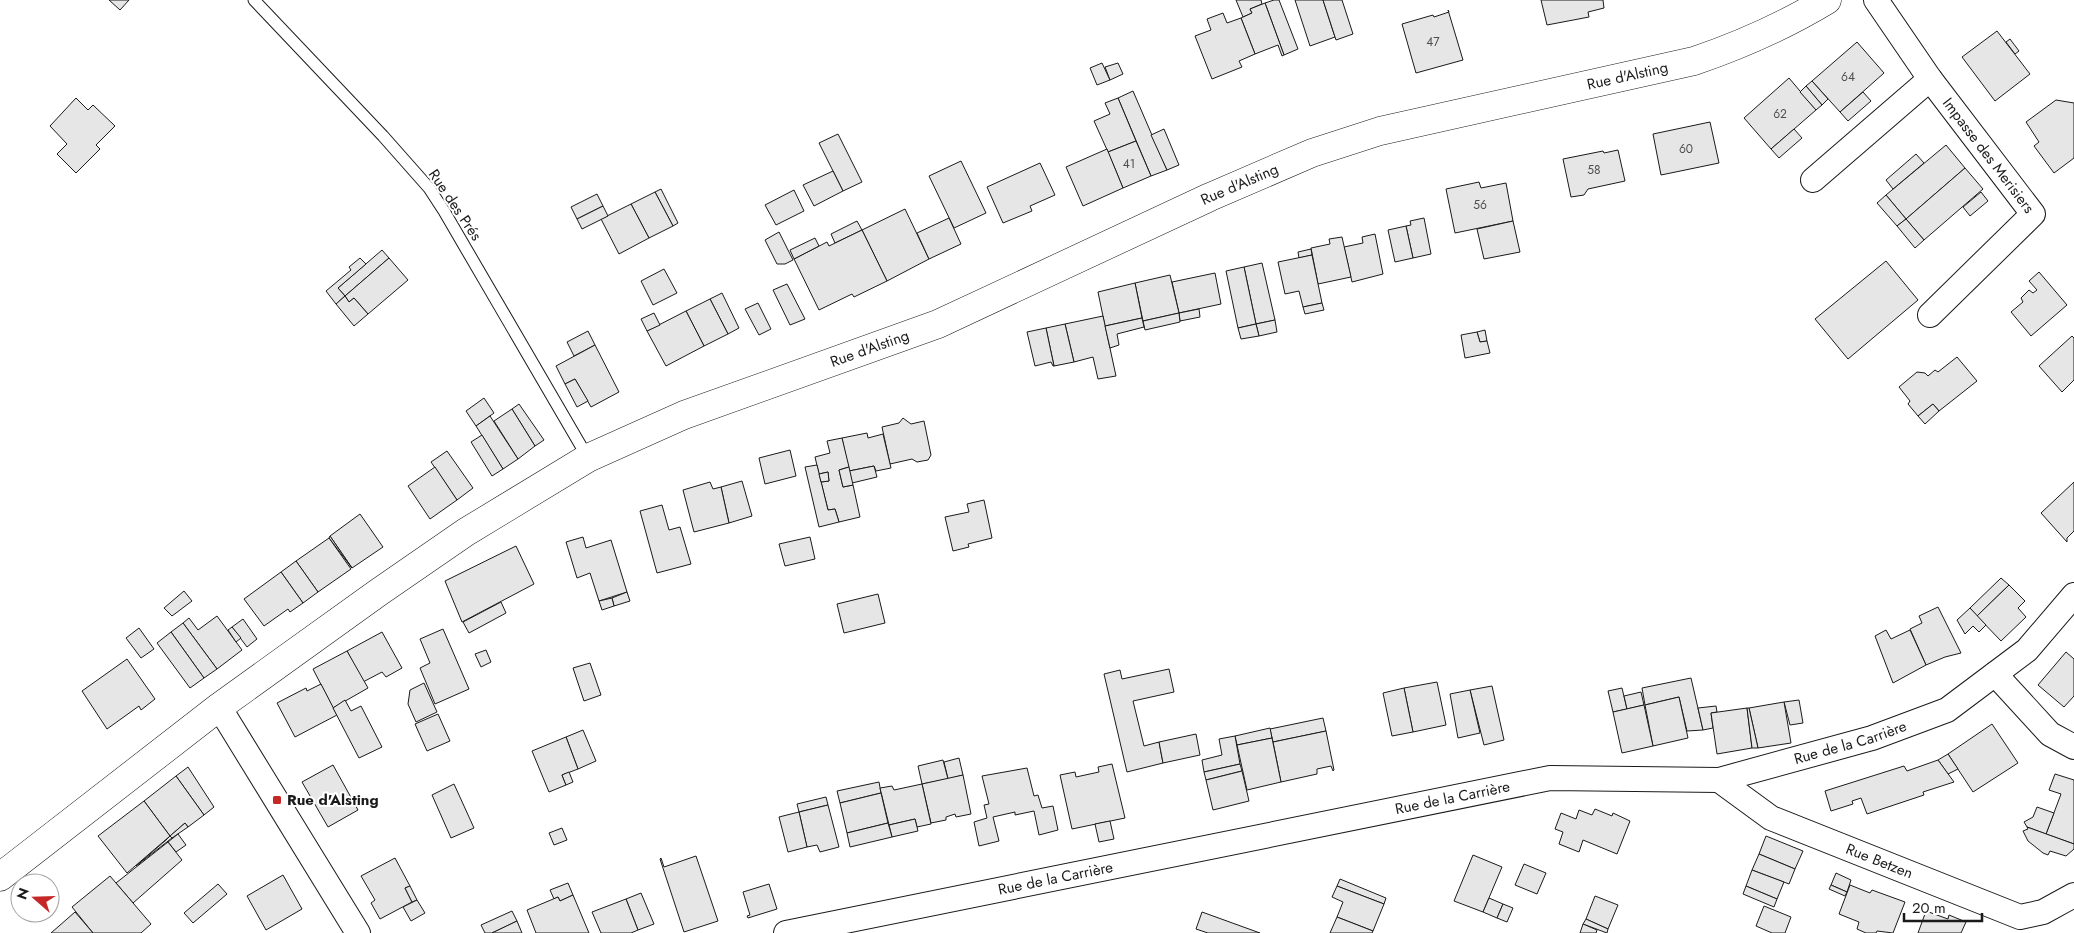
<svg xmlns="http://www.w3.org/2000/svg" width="2074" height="933" font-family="Jost,sans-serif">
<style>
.building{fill:#e6e6e6;stroke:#1a1a1a}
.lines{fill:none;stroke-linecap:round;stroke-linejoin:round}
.service-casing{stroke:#1a1a1a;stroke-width:13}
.minor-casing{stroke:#1a1a1a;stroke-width:26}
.secondary-casing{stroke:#1a1a1a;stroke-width:29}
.service{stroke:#fff;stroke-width:11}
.minor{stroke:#fff;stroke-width:24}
.secondary{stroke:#fff;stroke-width:28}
.poi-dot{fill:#c62828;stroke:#fff;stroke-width:2}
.labels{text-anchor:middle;stroke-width:4;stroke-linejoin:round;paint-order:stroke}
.number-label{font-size:12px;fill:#4d4d4d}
.street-label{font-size:15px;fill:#1a1a1a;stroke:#fff}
.poi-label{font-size:15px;font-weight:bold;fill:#1a1a1a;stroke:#fff;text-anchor:start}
</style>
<rect width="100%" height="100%" fill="#fff"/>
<!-- building -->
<g class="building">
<path d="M109,0h20l-9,10z"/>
<path d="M1236,0h25l1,4 -12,5 2,4 -9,4z"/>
<path d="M1274,0h5l19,49 -14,6 -19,-52z"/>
<path d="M1295,0h28l12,37 -25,9z"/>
<path d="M1323,0h19l11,34 -17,6z"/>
<path d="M1541,0h62l1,8 -16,4 1,5 -42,8z"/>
<path d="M1265,3l19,52 -2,1 -4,-11 -23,9 -14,-36 11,-5 -2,-4z"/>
<path d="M1448,10l15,50 -47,13 -14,-49 31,-9 1,2 15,-5z"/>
<path d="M1223,13l4,10 14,-5 14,36 -16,7 3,6 -30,12 -17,-43 16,-6 -4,-11z"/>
<path d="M1997,31l33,43 -35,27 -33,-44z"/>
<path d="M2010,39l9,12 -4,3 -9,-12z"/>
<path d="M1857,42l27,31 -44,39 -28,-31z"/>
<path d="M1102,63l8,17 -13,5 -7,-17z"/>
<path d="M1118,63l5,11 -13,6 -5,-13z"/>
<path d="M1789,78l27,32 -45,39 -27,-31z"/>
<path d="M1812,81l16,18 -6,6 -16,-19z"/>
<path d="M1806,86l16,19 -6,5 -16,-18z"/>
<path d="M1133,91l34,79 -16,6 -33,-78z"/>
<path d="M1863,92l8,9 -23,20 -8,-9z"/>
<path d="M76,98l12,12 5,-5 22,21 -19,19 4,4 -24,24 -19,-19 10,-10 -17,-18z"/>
<path d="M1118,98l18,43 -28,11 -14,-31 16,-7 -5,-11z"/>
<path d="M2056,100l18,3v55l-20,15 -20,-27 5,-4 -13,-20z"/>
<path d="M1710,122l9,41 -58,12 -8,-41z"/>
<path d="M1164,129l15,36 -12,5 -16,-35z"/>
<path d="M1794,129l8,9 -23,20 -8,-9z"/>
<path d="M838,134l24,48 -19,9 -24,-48z"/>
<path d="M1136,141l15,35 -28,12 -15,-36z"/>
<path d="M1946,145l19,23 -59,51 -20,-24z"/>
<path d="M1107,149l16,39 -40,18 -17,-39z"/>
<path d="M1618,150l7,31 -37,8 -4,6 -13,2 -8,-38 40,-8 1,2z"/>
<path d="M1916,154l8,9 -31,26 -7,-9z"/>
<path d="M961,161l25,52 -32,15 -25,-52z"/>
<path d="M1040,163l15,32 -25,11 2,5 -29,12 -16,-36z"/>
<path d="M1965,168l18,21 -59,51 -18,-21z"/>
<path d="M833,171l10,20 -29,15 -11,-21z"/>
<path d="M1479,182l2,6 25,-5 7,38 -58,12 -9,-44z"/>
<path d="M661,189l17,34 -5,3 -18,-34z"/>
<path d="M794,190l10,21 -28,14 -11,-20z"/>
<path d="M655,192l18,34 -24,12 -18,-34z"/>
<path d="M1981,192l7,9 -18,15 -7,-9z"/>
<path d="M597,194l6,12 -26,13 -6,-12z"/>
<path d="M1886,195l20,24 -9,7 -20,-23z"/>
<path d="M631,204l18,34 -30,16 -18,-35z"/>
<path d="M603,206l5,10 -26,13 -5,-10z"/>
<path d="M905,209l24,50 -42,22 -25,-51z"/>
<path d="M949,218l12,26 -32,15 -12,-26z"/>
<path d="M1424,218l7,36 -18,4 -7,-32 5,-1 -1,-4z"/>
<path d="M1906,219l18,21 -9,8 -18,-22z"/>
<path d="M857,221l5,9 -27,13 -4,-9z"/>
<path d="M1513,221l7,31 -36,7 -7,-30z"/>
<path d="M1406,226l7,32 -18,4 -7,-32z"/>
<path d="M862,230l25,51 -33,16 -2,-3 -33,16 -25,-51 33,-17 2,4z"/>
<path d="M779,232l14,28 -8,4h-8l-12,-24z"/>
<path d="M1375,234l8,40 -31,8 -8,-35 19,-4 -1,-6z"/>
<path d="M1342,237l9,40 -33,7 -7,-36 19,-4 -1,-5z"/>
<path d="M815,238l4,8 -25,13 -4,-9z"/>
<path d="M1311,249l1,6 -13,3 -1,-6z"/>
<path d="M382,250l7,8 -44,38 -7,-8z"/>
<path d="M1312,255l10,48 -19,4 -4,-16 -14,3 -7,-32z"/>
<path d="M360,258l6,6 -28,24 7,8 -9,8 -10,-13 25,-21 -2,-3z"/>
<path d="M389,258l19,22 -40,34 -14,-16 -5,4 -4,-6z"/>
<path d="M1886,261l32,39 -70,59 -33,-40z"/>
<path d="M1262,263l13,57 -19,4 -12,-57z"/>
<path d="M1244,267l12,57 -18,4 -12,-57z"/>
<path d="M664,269l13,24 -24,12 -12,-24z"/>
<path d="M2039,272l28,33 -36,31 -20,-24 12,-10 -2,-4 8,-8 4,3 4,-3 -8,-9z"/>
<path d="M1215,273l6,31 -42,9 -7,-31z"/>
<path d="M1170,275l9,38 -36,8 -8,-38z"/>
<path d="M1135,283l7,35 -37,8 -7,-34z"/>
<path d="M787,284l18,35 -15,6 -17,-35z"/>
<path d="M722,293l17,35 -11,6 -18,-35z"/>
<path d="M345,296l4,6 5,-4 14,16 -14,12 -18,-22z"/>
<path d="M710,299l18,35 -24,12 -18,-35z"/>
<path d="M758,303l13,26 -12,6 -14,-26z"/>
<path d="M1322,303l2,7 -19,4 -2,-7z"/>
<path d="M1199,309l1,8 -20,4 -1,-8z"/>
<path d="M686,311l18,35 -38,20 -19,-35z"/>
<path d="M654,313l6,12 -13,6 -6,-12z"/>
<path d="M1179,313l1,9 -35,8 -2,-9z"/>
<path d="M1103,316l13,60 -18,3 -5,-22 -19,5 -9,-38z"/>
<path d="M1142,318l2,9 -27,7 2,11 -9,3 -5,-22z"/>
<path d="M1275,320l2,12 -18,4 -3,-12z"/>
<path d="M1065,324l9,38 -20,4 -8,-38z"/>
<path d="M1256,324l3,12 -18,3 -3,-11z"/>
<path d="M1046,328l8,38h-1l-2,-4 -16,4 -8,-34z"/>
<path d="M1485,330l2,11 -7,1 -3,-10z"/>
<path d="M588,331l7,14 -21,11 -7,-14z"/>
<path d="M1477,332l3,10 7,-1 3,12 -25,5 -4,-23z"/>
<path d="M2072,336l2,2v42l-12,12 -23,-26z"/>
<path d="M595,345l24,47 -28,15 -16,-28 -10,5 -9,-18z"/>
<path d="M1957,357l20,24 -38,30 -6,-7 -15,12 -10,-12 2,-3 -11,-14 18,-15 8,1 3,3 7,-6 3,2z"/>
<path d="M575,379l13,22 -11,6 -12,-23z"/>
<path d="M484,398l10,15 -18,13 -10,-15z"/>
<path d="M519,404l25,36 -9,6 -23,-37z"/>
<path d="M1933,404l6,7 -14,13 -7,-8z"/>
<path d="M512,409l23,37 -17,13 -24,-38z"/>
<path d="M490,416l28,43 -15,10 -27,-43z"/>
<path d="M903,418l8,6 13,-3 7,34 -3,5 -11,2 -5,-3 -22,5 -8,-37 17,-4z"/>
<path d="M867,433l1,5 15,-4 8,34 -15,3 -2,-5 -25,5 -7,-33z"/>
<path d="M482,435l21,34 -11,7 -21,-34z"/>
<path d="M842,438l7,29 -10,3 4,17 10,-2 7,32 -21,5 -4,-13 -7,1 -7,-28 8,-1 -1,-9 -9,2 -4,-17 15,-4 -3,-12z"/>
<path d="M790,450l6,26 -31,8 -6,-26z"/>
<path d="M447,451l26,37 -16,12 -26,-38z"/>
<path d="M817,465l11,45 7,-1 4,13 -20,5 -14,-60z"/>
<path d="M874,466l3,11 -25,6 -3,-12z"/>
<path d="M435,467l22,33 -27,19 -22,-33z"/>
<path d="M849,467l4,18 -10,2 -4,-17z"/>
<path d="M828,472l1,9 -8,1 -2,-8z"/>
<path d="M742,481l10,35 -23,7 -8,-36z"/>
<path d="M710,482l3,7 8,-2 8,36 -35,9 -11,-42z"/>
<path d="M2074,482v49l-7,7v4l-26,-29z"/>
<path d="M984,500l8,38 -24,6 1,3 -16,4 -8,-34 24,-5 -2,-8z"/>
<path d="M662,505l7,25 11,-3 11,37 -34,9 -17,-62z"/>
<path d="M360,514l23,33 -31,21 -22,-32z"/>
<path d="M330,536l22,32 -23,-30z"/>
<path d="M583,537l3,11 25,-8 16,52 -28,9 -9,-28 -13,5 -11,-36z"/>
<path d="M810,537l5,22 -30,7 -6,-22z"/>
<path d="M329,538l22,31 -33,23 -22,-31z"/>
<path d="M516,546l18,38 -72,38 -17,-41z"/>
<path d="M296,561l22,31 -15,11 -22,-31z"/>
<path d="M281,572l22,31 -13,9 -2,-3 -24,17 -20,-27z"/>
<path d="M2001,578l8,7 -32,31 -7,-8z"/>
<path d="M2009,585l16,16 -7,7 8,9 -25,24 -24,-25z"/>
<path d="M184,591l8,10 -20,15 -8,-8z"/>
<path d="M627,592l3,9 -16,5 -2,-8z"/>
<path d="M878,594l7,29 -41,10 -7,-29z"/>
<path d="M612,598l2,8 -12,4 -3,-9z"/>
<path d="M501,602l5,11 -37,20 -6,-11z"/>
<path d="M1938,607l23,46 -16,4 -19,8 -16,-36 12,-6 -3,-7z"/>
<path d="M1970,608l16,17 -7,7 -6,-6 -8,8 -8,-14z"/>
<path d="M217,616l25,34 -25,19 -34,-46 6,-5 9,12z"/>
<path d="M243,619l14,20 -10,8 -15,-20z"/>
<path d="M183,623l34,46 -13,9 -33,-46z"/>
<path d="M232,627l9,11 -5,4 -8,-12z"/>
<path d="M139,628l15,21 -13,9 -15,-20z"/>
<path d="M443,629l26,60 -34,15 -15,-36 10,-5 -10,-24z"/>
<path d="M1886,630l5,9 19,-9 16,35 -33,18 -18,-47z"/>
<path d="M171,632l33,46 -14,10 -33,-45z"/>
<path d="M382,632l20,36 -16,9 -4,-5 -19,10 -16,-31z"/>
<path d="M486,650l5,12 -10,5 -6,-13z"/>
<path d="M347,651l21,37 -35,20 -20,-39z"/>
<path d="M2066,652l8,7v37l-10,11 -26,-22z"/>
<path d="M127,659l28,40 -14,11 -2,-4 -32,23 -25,-38z"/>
<path d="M590,663l11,32 -17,6 -11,-33z"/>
<path d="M1169,669l5,23 -41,9 11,45 15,-4 4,21 -36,9 -23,-98 16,-4 2,9z"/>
<path d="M1691,678l12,52 -16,1 -8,-34 -34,8 -3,-17z"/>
<path d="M1437,682l9,43 -33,7 -9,-44z"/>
<path d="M424,683l13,29 -21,10 -8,-18 2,-14z"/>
<path d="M321,684l16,31 -42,22 -18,-34 29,-15 1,3z"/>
<path d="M1492,686l12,54 -20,5 -14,-55z"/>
<path d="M1404,688l9,44 -21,4 -9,-43z"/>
<path d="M1622,688l5,21 -14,3 -5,-21z"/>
<path d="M1470,690l10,43 -22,5 -8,-44z"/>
<path d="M1641,692l3,13 -17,4 -3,-13z"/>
<path d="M1679,697l9,41 -35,8 -8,-41z"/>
<path d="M345,700l6,11 10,-5 21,41 -23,11 -26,-50z"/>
<path d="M1799,700l4,23 -13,2 -6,-23z"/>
<path d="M1784,702l7,41 -33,5 -9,-40z"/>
<path d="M1644,705l9,41 -31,7 -9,-41z"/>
<path d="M1716,706l1,6 -6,1 2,15 -10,2 -5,-22z"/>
<path d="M1747,708l5,40 -35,6 -6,-41z"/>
<path d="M1747,708h2l9,40h-6z"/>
<path d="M438,714l12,27 -23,10 -12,-27z"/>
<path d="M1323,718l3,13 -53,11 -3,-13z"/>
<path d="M1992,724l26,39 -45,29 -25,-38z"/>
<path d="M1270,728l2,10 -35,7 -2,-9z"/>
<path d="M583,730l13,31 -18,8 -12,-32z"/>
<path d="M1326,731l8,39 -1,1 -2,-5 -14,3v5l-36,8 -8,-40z"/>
<path d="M1196,734l4,21 -37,8 -4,-21z"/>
<path d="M1235,736l5,28 -36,8 -2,-12 20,-5 -3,-16z"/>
<path d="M566,737l12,32 -16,6 4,10 -17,7 -17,-41z"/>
<path d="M1272,738l9,44 -34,8 -10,-45z"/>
<path d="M1948,754l10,15 -10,5 -10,-14z"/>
<path d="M959,758l4,17 -15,4 -4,-17z"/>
<path d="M943,760l5,19 -26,5 -4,-18z"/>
<path d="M1938,760l16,22 -31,10 1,3 -57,19 -6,-16 -9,3 1,3 -22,7 -6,-20 79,-25 3,5z"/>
<path d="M1112,764l13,54 -53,11 -12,-54 15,-3 1,5 23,-5 -1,-5z"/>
<path d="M1240,764l2,7 -36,9 -2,-8z"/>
<path d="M333,765l25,45 -30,17 -26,-45z"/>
<path d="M188,767l26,40 -10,8 -28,-39z"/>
<path d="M1027,768l7,28 4,-1 4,13 11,-2 5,24 -19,5 -5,-24 -19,4v-3l-22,5 6,24 -20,5 -5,-24 13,-4 -3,-13 5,-1 -7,-28z"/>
<path d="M1242,771l7,30 -36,9 -7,-30z"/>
<path d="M569,772l4,10 -7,3 -4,-10z"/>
<path d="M2055,774l19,6v64l-28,-10 15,-40 -12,-4z"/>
<path d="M963,775l8,39 -15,3 -1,-3 -9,3v3l-15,3 -9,-39z"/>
<path d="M176,776l28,39 -16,12 -3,-4 -15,13 -26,-35z"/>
<path d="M879,782l2,11 -41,10 -3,-12z"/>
<path d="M454,784l20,44 -23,10 -19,-43z"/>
<path d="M922,784l9,40 -14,3 -2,-8 -26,6 -9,-37 12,-2 2,4z"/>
<path d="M881,793l7,30 -41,10 -7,-30z"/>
<path d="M826,797l2,8 -29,7 -2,-8z"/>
<path d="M144,801l26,35 -43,37 -29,-37z"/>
<path d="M828,805l11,42 -19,5 -3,-7 -10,2 -8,-35z"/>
<path d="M2037,807l17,6 -8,21 -19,-7 -3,-5 9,-5z"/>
<path d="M1595,809l17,7 1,-3 17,8 -13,33 -34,-14 -4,12 -20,-8 4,-12 -8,-3 6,-16 15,6 3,-9 13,5z"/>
<path d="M799,812l8,35 -19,5 -9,-35z"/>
<path d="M915,819l3,12 -26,6 -3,-12z"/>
<path d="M1110,821l4,18 -15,3 -4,-18z"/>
<path d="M185,823l3,4 -16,11 -2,-2z"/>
<path d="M888,823l4,14 -42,10 -3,-14z"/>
<path d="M2027,827l47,17v5l-8,7 -16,-5 -2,4 -5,-2 -15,-12 -5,-10 5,-2z"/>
<path d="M562,828l5,12 -13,5 -5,-12z"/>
<path d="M178,834l8,11 -10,7 -8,-10z"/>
<path d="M170,836l2,2 -36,28 30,-26z"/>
<path d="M1766,836l37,15 -8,18 -36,-15z"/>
<path d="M168,842l14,18 -49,43 -17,-20z"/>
<path d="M1759,854l36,15 -6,15 -37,-14z"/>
<path d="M1473,855l29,12 -19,45 -29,-11z"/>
<path d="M696,856l22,65 -34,11 -24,-73 1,-1 3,9z"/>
<path d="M395,858l15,28 -5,2 7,14 -32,17 -9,-16 4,-3 -14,-24z"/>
<path d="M1524,864l22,9 -9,21 -22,-9z"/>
<path d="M1752,870l32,12 -7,17 -31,-13z"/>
<path d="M1836,873l15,7 -4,12 -16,-7z"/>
<path d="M283,875l19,34 -36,21 -19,-34z"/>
<path d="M110,876l41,48 -10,9h-48l-21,-26z"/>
<path d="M1340,879l46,19 -2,6 -47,-18z"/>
<path d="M568,883l5,12 -13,6 -2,-4 -4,2 -4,-9z"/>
<path d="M218,884l9,10 -34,29 -9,-10z"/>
<path d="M769,884l8,25 -29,9 -1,-2 3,-1 -7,-23z"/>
<path d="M1831,885l16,7 -2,4 -16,-7z"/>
<path d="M1850,885l20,8 2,-3 33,12 -12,31 -16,-2 -1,2h-10l-9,-4 2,-7 -20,-8z"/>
<path d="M410,886l7,14 -5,2 -7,-14z"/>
<path d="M1337,886l47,18 -11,27 -36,-14 6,-15 -11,-5z"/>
<path d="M1746,886l31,13 -3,8 -31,-13z"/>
<path d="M641,893l13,31 -16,6 -12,-31z"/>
<path d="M573,895l16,38h-53l-9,-23 31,-13 2,4z"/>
<path d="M1595,896l23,9 -10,24 -22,-10z"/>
<path d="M1489,898l14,6 -6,14 -14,-6z"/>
<path d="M626,899l12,31 -7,3h-30l-9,-21z"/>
<path d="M417,900l8,13 -14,8 -8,-14z"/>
<path d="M1503,904l10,4 -6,14 -10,-4z"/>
<path d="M1764,906l27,11 -6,16h-13l-16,-7z"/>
<path d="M512,911l5,10 -25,12h-7l-4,-8z"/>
<path d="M1926,911l22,8 1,-4 17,7 -5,11h-43z"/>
<path d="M75,912l18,21h-42z"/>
<path d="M1202,912l58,21h-52l-12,-4z"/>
<path d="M1337,917l36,14 -1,2h-42z"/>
<path d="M1586,919l22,10 -1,4 -24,-9z"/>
<path d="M517,921l5,12h-30z"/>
<path d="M1583,924l14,6 -1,3h-16z"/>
</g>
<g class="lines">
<!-- service casing -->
<g class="service-casing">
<path id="service" d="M254,0l129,136 46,52 15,23 144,247"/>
</g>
<!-- minor casing -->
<g class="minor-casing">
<g id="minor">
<path id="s1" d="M1876,0l54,79 103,135 -103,101"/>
<path d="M1813,180l117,-101"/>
<path d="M1995,674l55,60 24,13"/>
<path d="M219,707l139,226"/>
<path id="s2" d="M1719,780l52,38 249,99 23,-5 31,-17"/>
<path id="s3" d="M786,933l764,-155 169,2 153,-42 75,-28 80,-60 47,-55"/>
</g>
</g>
<!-- secondary casing -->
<g class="secondary-casing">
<g id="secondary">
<path id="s4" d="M0,877l219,-170 160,-115 87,-60 122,-74 96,-43 254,-91 272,-127 102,-44 68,-22 314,-70c47,-16 90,-35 133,-61"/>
</g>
</g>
<!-- service -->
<use href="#service" class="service"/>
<!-- minor -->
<use href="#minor" class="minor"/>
<!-- secondary -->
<use href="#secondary" class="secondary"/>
</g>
<!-- markers -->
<rect class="poi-dot" x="272" y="795" width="10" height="10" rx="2.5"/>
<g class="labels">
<!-- number labels -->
<g class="number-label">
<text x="1433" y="46">47</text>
<text x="1848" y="81">64</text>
<text x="1780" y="118">62</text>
<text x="1686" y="153">60</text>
<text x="1129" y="168">41</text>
<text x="1594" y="174">58</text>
<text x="1480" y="209">56</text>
</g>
<!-- street labels -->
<g class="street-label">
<text dy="5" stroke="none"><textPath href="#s4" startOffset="1834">Rue d'Alsting</textPath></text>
<text dy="5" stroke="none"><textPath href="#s1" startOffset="192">Impasse des Merisiers</textPath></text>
<text dy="5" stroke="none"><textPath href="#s4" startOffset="1430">Rue d'Alsting</textPath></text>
<text transform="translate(455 205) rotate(56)" y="5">Rue des Prés</text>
<text dy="5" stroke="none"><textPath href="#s4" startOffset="1025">Rue d'Alsting</textPath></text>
<text dy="5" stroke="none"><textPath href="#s3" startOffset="1085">Rue de la Carrière</textPath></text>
<text dy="5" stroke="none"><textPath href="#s3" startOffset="680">Rue de la Carrière</textPath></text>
<text dy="5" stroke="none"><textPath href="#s2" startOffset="181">Rue Betzen</textPath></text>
<text dy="5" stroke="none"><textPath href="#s3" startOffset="275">Rue de la Carrière</textPath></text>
</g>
<!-- poi labels -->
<g class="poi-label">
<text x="287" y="805">Rue d'Alsting</text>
</g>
</g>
<!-- north arrow -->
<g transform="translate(35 898) rotate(290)"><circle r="24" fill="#ffffff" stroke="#a3a3a3"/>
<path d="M0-4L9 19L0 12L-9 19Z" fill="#c62828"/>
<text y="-8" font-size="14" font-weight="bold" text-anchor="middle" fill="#1a1a1a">N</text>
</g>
<!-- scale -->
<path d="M1904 913v8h78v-8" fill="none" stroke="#1a1a1a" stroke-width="2.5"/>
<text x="1912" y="913" font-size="15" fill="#1a1a1a" stroke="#ffffff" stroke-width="4" paint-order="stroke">20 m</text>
</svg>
